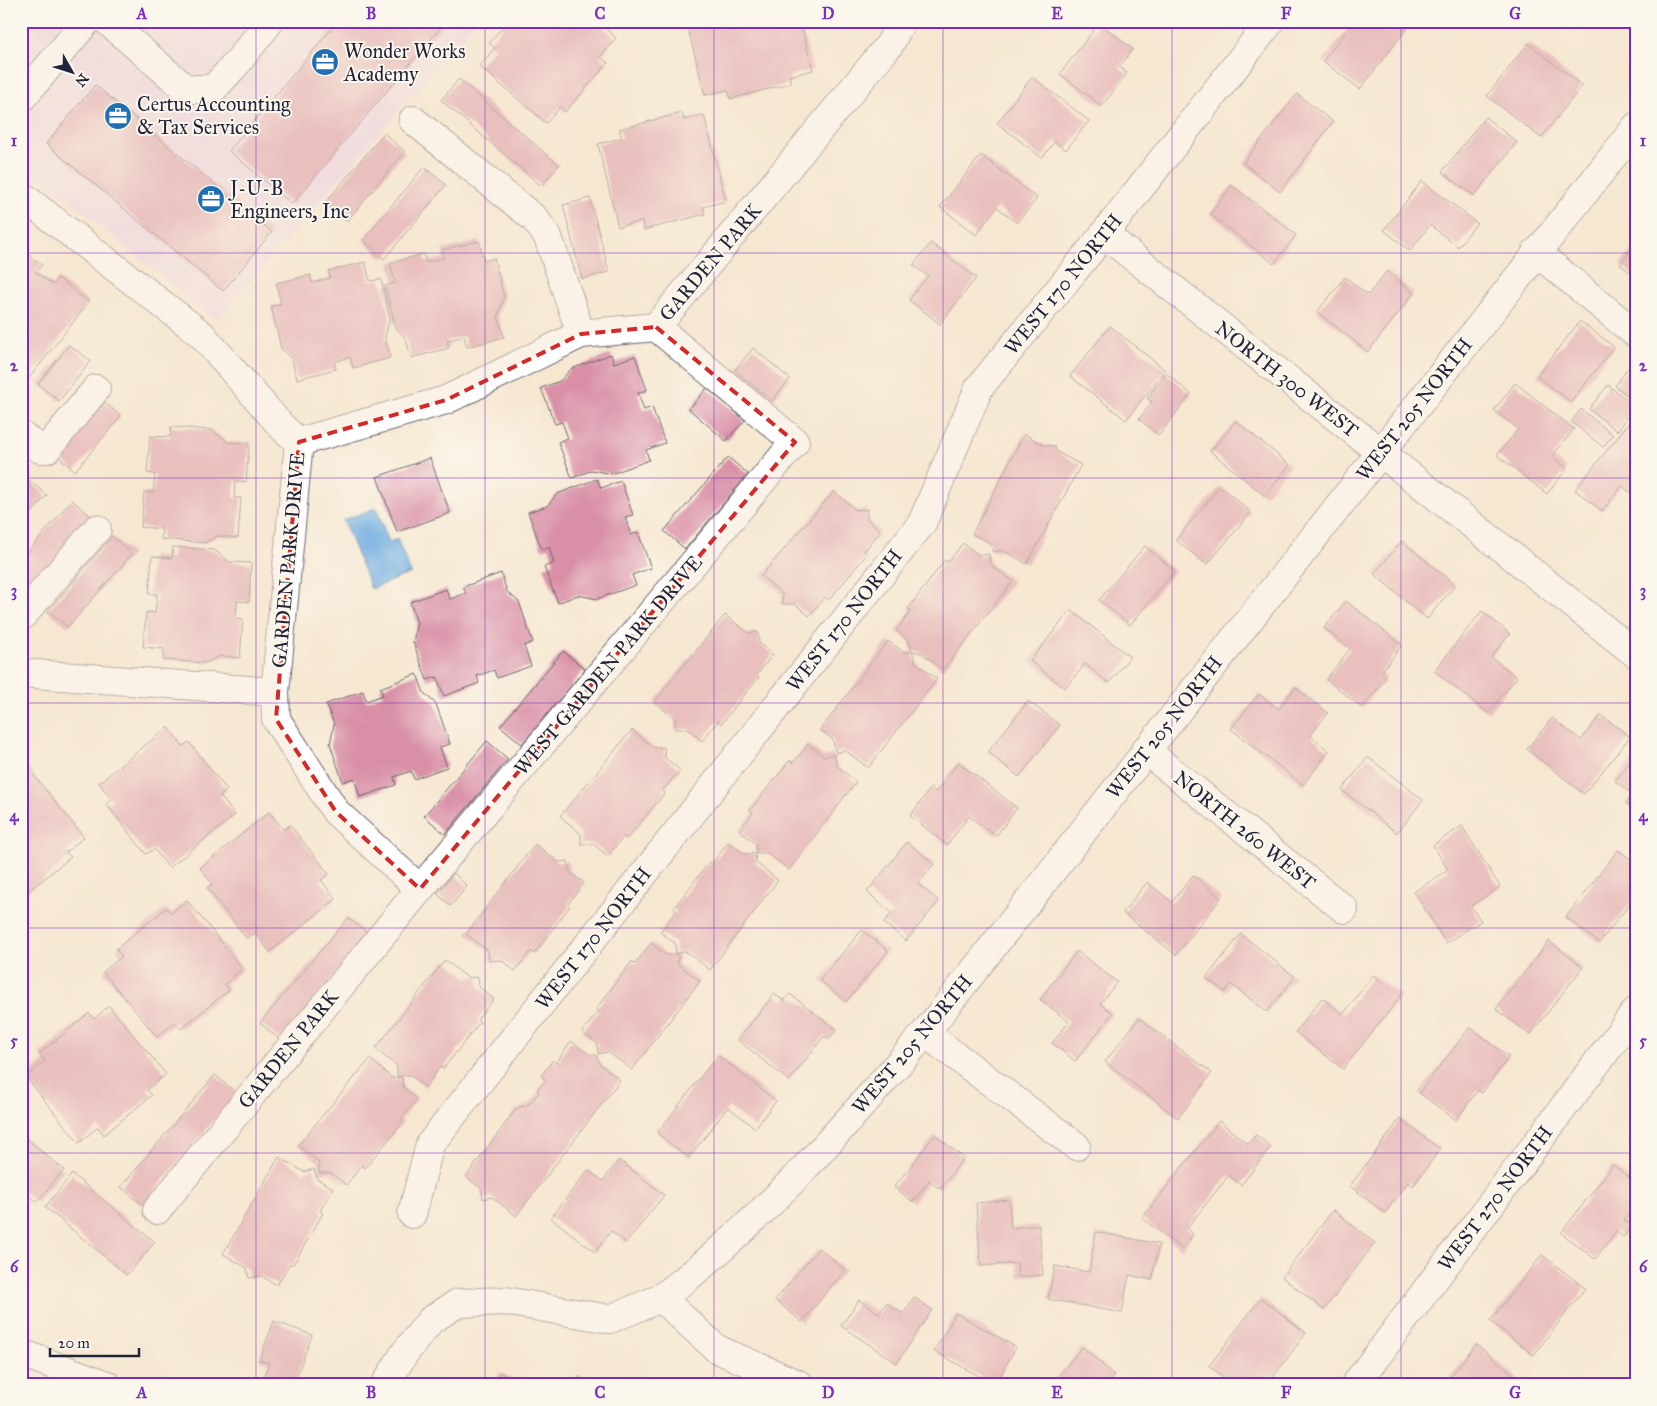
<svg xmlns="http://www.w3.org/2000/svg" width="1657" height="1406" font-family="'IM FELL Great Primer',serif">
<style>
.built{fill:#ebd1eb}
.water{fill:#6fade1;stroke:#48688e}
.building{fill:#d990a7}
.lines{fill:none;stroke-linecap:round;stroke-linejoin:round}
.minor-casing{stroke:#6c6770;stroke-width:30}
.minor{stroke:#fff;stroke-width:28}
.marked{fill:none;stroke:#d62828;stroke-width:4;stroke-dasharray:10 6;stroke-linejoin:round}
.grid{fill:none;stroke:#7b2cbf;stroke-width:1;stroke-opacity:0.55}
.labels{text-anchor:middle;stroke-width:4;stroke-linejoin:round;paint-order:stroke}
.poi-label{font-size:20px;fill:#22223b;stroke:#fbf7ec;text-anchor:start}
.street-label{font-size:20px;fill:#22223b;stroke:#fbf7ec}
.neatline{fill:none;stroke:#7b2cbf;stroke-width:2}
.grid-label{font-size:16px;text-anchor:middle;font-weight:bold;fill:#7b2cbf}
</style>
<rect width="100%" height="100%" fill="#fbf7ec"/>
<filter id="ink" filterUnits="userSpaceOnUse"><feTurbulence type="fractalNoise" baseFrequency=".02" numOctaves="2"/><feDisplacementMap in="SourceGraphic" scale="10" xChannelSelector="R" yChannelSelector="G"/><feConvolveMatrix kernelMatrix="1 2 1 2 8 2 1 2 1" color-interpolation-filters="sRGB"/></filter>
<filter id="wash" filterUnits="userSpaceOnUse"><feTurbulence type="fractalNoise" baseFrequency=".0096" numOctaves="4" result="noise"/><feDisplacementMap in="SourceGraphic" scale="20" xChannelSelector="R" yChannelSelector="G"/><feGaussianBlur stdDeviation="1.12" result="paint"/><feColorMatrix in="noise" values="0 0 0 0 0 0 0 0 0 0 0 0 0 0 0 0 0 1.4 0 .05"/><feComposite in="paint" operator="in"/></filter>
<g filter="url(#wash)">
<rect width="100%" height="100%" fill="#f6e7d1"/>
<!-- built -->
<path class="built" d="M22,21h456l-263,299 -194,-159z"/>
<!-- water -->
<path class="water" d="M376,508l13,34 8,-3 14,34 -40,16 -28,-69z"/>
<g id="blocks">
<!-- building -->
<g class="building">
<path d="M338,21h108l-154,183 -63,-53z"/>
<path d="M508,21h89l19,17 -16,19 8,6 -43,49 -5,-5 -14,16 -67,-57 16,-18 -6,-5z"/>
<path d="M686,21h114l13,49 -24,6 2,7 -61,16 -2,-9 -23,5z"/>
<path d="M1354,21h59l-53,68 -37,-28z"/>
<path d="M1099,23l34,26 -14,18 8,6 -25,33 -42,-32z"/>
<path d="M1528,43l54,43 -41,52 -54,-42z"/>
<path d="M1032,77l57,44 -23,29 -11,-9 -13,17 -45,-35z"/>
<path d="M459,79l100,86 -18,21 -100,-86z"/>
<path d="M95,85l177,147 -49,59 -177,-147z"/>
<path d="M1297,94l36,28 -53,70 -37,-29z"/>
<path d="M682,113l2,7 20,-5 22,86 -23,6 2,7 -61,16 -2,-9 -24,6 -20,-83 24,-6 -3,-9z"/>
<path d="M1485,117l32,25 -43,54 -32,-24z"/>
<path d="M384,133l21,19 -58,69 -22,-18z"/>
<path d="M981,155l56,43 -20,25 -20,-16 -21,28 -36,-28z"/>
<path d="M424,167l22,18 -62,74 -21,-19z"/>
<path d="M1422,181l55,42 -19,24 -28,-22 -20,26 -26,-21z"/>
<path d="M1232,185l64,50 -22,29 -64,-50z"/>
<path d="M590,198l19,74 -27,7 -19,-74z"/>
<path d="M479,241l5,20 10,-3 10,39 -6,19 6,21 -37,10 -3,-11 -17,5 2,7 -38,10 -5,-19 -10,-11 -11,-42 10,-3 -5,-20 34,-9 2,8 18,-4 -2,-8z"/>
<path d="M931,243l45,35 -36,46 -31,-24 19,-24 -15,-11z"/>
<path d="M1636,245v32l-16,-13z"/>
<path d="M21,249l21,16 -6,7 17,13 5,-7 31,24 -60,76 -8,-7z"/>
<path d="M365,262l5,19 11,-2 9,39 -5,19 5,21 -37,10 -3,-11 -16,5 2,7 -39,10 -5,-19 -11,-12 -10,-42 10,-2 -5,-21 34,-8 2,8 18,-5 -2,-7z"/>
<path d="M1387,271l27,22 -46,59 -51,-40 28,-35 23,18z"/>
<path d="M1580,321l34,26 -43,55 -34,-26z"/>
<path d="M1110,326l55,44 -39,50 -56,-44z"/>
<path d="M69,345l22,16 -32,40 -21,-17z"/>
<path d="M753,348l37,31 -18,22 -37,-31z"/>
<path d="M611,354l3,9 21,-7 12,34 -9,3 6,17 8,-3 13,36 -19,7 3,10 -38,14 -19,-4 -20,8 -14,-36 10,-4 -6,-16 -7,2 -14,-36 19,-7 11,-12z"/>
<path d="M1631,364l5,4v34l-21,-16z"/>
<path d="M1166,373l25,21 -32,41 -20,-16 13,-17 -5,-4z"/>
<path d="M1515,383l59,46 -22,28 15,11 -20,26 -50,-39 21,-26 -24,-19z"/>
<path d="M1608,385l28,22 -19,24 -28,-22z"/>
<path d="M707,388l38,32 -19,21 -37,-32z"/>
<path d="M100,399l21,17 -46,55 -20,-17z"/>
<path d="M1581,409l32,26 -10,12 -32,-25z"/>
<path d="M1236,421l54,44 -25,31 -55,-45z"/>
<path d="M1628,424l8,6v67l-14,-11 -20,25 -27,-21z"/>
<path d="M171,427l41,3 16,12 21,1 -3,39 -11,-1 -1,17h7l-3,40 -20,-2 -14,7 -43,-4 1,-10 -21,-2 3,-35 9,1 2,-19 -8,-1 3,-37 20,1z"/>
<path d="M1024,434l20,11 10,1 3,6 24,13 -54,99 -24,-14 -10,2 -4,-10 -17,-8z"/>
<path d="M728,457l20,17 -63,75 -21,-18z"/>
<path d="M430,458l20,55 -53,19 -20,-55z"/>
<path d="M21,474l26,21 -26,30z"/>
<path d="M597,479l4,9 20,-7 12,34 -8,2 6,18 7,-3 13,36 -19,7 4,10 -39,14 -19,-4 -20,8 -14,-36 10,-4 -5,-16 -7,3 -14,-38 19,-6 10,-12z"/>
<path d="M1220,486l31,26 -44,53 -31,-25z"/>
<path d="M834,491l22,19 11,-1v10l14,12 -17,20 3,3 -38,46 -4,-3 -16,19 -14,-12h-13v-10l-21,-18z"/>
<path d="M72,500l22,19 -64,75 -9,-7v-27z"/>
<path d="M112,536l20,18 -64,73 -20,-16z"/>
<path d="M1402,541l53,44 -28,34 -53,-45z"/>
<path d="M963,543l16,12 10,-1 1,10 23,17 -70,89 -21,-17 -10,-2 -3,-10 -13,-10 15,-20 -3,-2 37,-49 3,2z"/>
<path d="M1145,546l30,25 -45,54 -31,-25z"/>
<path d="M173,547l41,3 16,12 21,1 -2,39 -12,-1 -1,17 7,1 -3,39 -20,-2 -14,7 -43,-3 1,-11 -21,-2 3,-35 9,1 2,-19h-8l3,-38 20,2z"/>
<path d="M501,573l6,19 12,10 14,40 -9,4 7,20 -34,12 -3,-8 -17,6 2,7 -35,13 -7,-19 -10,3 -14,-38 4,-19 -7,-21 36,-13 4,10 16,-6 -3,-6z"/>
<path d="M1346,601l56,44 -21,28 5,5 -24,30 -36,-29 24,-30 -26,-21z"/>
<path d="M1071,610l59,47 -21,26 -24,-19 -20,24 -35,-27z"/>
<path d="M1482,611l28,23 -19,23 26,20 -29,36 -54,-42z"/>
<path d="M725,615l23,18 10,-1 1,11 14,11 -16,21 2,2 -38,47 -3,-3 -16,20 -14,-12h-13v-10l-21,-17z"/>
<path d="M888,641l17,12 7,-2 4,12 21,16 -69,89 -23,-18 -9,3 -3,-13 -13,-10z"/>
<path d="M563,651l22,18 -63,75 -22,-18z"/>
<path d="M417,674l7,19 12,11 14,40 -10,3 7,20 -33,12 -3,-8 -17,6 2,8 -36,12 -6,-19 -11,4 -13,-38 4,-20 -8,-20 37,-13 3,10 17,-6 -3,-7z"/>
<path d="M1295,687l33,26 -18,23 19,15 -26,34 -72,-56 28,-35 20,15z"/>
<path d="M1028,701l32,24 -41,52 -31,-25z"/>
<path d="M1601,715l29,22 -46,57 -57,-45 25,-31 29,22z"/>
<path d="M168,727l15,19 6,-4 38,48 -7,6 15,19 -66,53 -15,-19 -8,5 -40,-50 6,-4 -13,-17z"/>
<path d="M632,730l22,18 10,-1 1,11 15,12 -17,20 2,3 -38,46 -3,-3 -16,20 -15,-12h-12v-10l-21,-18z"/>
<path d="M487,741l21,18 -63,75 -21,-18z"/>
<path d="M808,744l16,13 10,-3 3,12 19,16 -67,88 -22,-17h-11v-9l-17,-14 14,-17 -3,-3 40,-50 3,3z"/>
<path d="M1636,754v56l-10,-7 7,-8 -18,-14z"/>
<path d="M1368,757l55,43 -26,33 -55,-43z"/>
<path d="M958,762l59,46 -21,28 -27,-20 -22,29 -37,-29 21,-28 5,4z"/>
<path d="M28,768l56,69 -18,15 5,5 -50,40v-124z"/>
<path d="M269,812l15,18 6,-5 39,49 -8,6 15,19 -66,53 -15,-19 -8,6 -40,-51 5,-4 -12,-16z"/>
<path d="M1462,826l38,61 -29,19 10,15 -35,22 -32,-51 34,-22 -15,-25z"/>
<path d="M728,842l16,12 11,-1 1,10 22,17 -68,90 -23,-18 -11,1 -1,-10 -15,-11 16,-21 -2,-3 36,-47 3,2z"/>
<path d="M907,842l27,22 -16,20 21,17 -33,40 -22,-18 8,-10 -25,-21z"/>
<path d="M535,844l23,18 10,-1 1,10 15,12 -16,21 2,2 -36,48 -3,-3 -16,20 -14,-11 -12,1 -1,-10 -22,-17z"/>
<path d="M1618,850l18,13v33l-37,47 -33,-26z"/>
<path d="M454,873l13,13 -16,20 -14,-12z"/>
<path d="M1193,875l28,23 -45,57 -53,-42 24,-31 25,20z"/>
<path d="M187,900l56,69 -18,15 4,6 -48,39 -6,-7 -18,15 -54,-65 19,-16 -6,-7 50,-41 5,5z"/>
<path d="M348,918l21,16 -89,106 -20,-17z"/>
<path d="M862,930l26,21 -42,51 -26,-22z"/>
<path d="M1241,934l54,43 -28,35 -36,-28 -6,8 -19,-14z"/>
<path d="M1549,941l34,26 -53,68 -34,-26z"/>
<path d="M651,943l15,12 12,-1v10l22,17 -68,89 -24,-18 -10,2 -1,-11 -15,-11 17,-21 -3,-2 36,-48 3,3z"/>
<path d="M1077,951l40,31 -17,22 13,9 -38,48 -23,-18 17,-21 -29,-23z"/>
<path d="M445,960l23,18 10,-1 1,10 15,12 -17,21 3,2 -37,47 -3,-2 -15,20 -15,-12 -13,1v-10l-22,-17z"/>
<path d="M1373,975l28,21 -58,73 -48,-37 27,-34 21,16z"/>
<path d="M774,994l10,7 6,-7 47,36 -8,9 -5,-3 -35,45 -51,-41z"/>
<path d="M109,1006l57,68 -19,16 5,5 -48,40 -6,-8 -19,16 -53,-66 19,-16 -6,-7 50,-41 5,6z"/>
<path d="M1139,1018l73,55 -34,45 -73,-56z"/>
<path d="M1470,1027l39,30 -27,36 -4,-3 -22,30 -37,-27z"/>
<path d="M571,1041l19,14h6l4,9 20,16 -104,136 -24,-19 -9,2 -2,-11 -15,-11 50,-68 13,-5 10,-12 -2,-2 9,-10 -5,-4 12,-16 3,3z"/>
<path d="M718,1055l58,46 -21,27 -27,-21 -39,51 -32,-25z"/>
<path d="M370,1059l22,19 10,-1 1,10 14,12 -16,21 2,2 -38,46 -3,-3 -16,20 -15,-12h-12v-10l-21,-18z"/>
<path d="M215,1075l22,18 -95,112 -21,-18z"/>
<path d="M1400,1119l40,30 -27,37 -5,-4 -23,31 -35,-27z"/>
<path d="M1219,1121l29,23 8,-9 15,12 -30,38 -12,-10 -42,53 6,6 -11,15 -40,-31z"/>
<path d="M1636,1133v13l-7,-5z"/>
<path d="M21,1134l43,36 -27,32 -16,-13z"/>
<path d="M935,1135l29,23 -24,31 -11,-8 -16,21 -19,-15z"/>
<path d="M279,1157l25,15 10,-3 3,10 16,9 -13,23 3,2 -30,52 -3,-2 -13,22 -16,-9 -12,2 -2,-10 -24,-14z"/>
<path d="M619,1160l45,35 -38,48 -15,-12 -16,21 -44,-34 37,-48 15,11z"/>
<path d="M1613,1165l23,18v22l-12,15 8,6 -9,11 -7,-6 -21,28 -34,-26z"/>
<path d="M72,1174l83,68 -28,33 -82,-68z"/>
<path d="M1009,1200l2,28 28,-3 4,50 -25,2 -1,-14 -36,3 -5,-63z"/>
<path d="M1333,1210l42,33 -51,67 -42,-33z"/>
<path d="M1096,1232l63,12 -7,36 -23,-5 -7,38 -74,-14 7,-33 34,6z"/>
<path d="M819,1248l26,22 -43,52 -27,-22z"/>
<path d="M1542,1255l43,33 -51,67 -44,-34z"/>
<path d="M914,1297l18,13 -35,53 -56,-37 18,-26 20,13 7,-10 17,11z"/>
<path d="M1261,1298l45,35 -39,52h-33l-25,-19z"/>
<path d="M956,1313l60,34 -21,38 -61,-34z"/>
<path d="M274,1321l38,14 -17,45 5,2 -1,3h-38l8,-22 -10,-3z"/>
<path d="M1476,1344l42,34 -5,7h-69z"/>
<path d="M1082,1347l32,28 -6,7 3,3h-60z"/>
<path d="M500,1372l25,13h-32z"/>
<path d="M580,1376l7,9h-17z"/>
</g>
</g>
</g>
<g filter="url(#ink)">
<use href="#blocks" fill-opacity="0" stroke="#6c6770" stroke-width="1"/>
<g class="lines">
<!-- minor casing -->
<g class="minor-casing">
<g id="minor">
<path d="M107,21l79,68h27l24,-26 33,-42"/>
<path d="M21,99l66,-78"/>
<path d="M413,120l122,99 13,18 33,97"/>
<path d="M21,195l180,139 82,94 16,14 -24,250 1,27 60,93 84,77"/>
<path d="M1104,234l532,420"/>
<path d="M1536,252l100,82"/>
<path d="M21,435l19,14h7l49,-60"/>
<path d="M299,442l147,-42 135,-66 75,-7 234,-283 11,-23"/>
<path d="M21,617l76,-88"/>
<path d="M21,673l254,19"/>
<path d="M1145,750l199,159"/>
<path d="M925,1033l151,113"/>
<path d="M157,1210l263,-321 375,-447 -139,-115"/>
<path d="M412,1214l18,-70 492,-621 57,-135 125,-154 167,-213"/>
<path d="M661,1298c101,-75 182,-171 264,-265l711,-906"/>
<path d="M21,1353l86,32"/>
<path d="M385,1385l19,-31 27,-34 27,-17 47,-2 105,18 51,-21 56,51 83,36"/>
<path d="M1355,1385l281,-374"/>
</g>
</g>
<!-- minor -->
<use href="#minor" class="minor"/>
</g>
</g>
<!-- marked area -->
<path d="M0 0H1657V1406H0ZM656,327l139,115 -375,447 -84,-77 -60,-93 23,-277 147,-42 135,-66z" fill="#f6e7d1" fill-opacity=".55" fill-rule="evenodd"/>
<path class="marked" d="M656,327l139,115 -375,447 -84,-77 -60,-93 23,-277 147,-42 135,-66z"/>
<!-- grid -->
<path class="grid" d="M256,21v1364M485,21v1364M714,21v1364M943,21v1364M1172,21v1364M1401,21v1364M21,253h1615M21,478h1615M21,703h1615M21,928h1615M21,1153h1615"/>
<!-- icons -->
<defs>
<g id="office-disc" transform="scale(1.4375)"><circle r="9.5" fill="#1f6fb2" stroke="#fbf7ec"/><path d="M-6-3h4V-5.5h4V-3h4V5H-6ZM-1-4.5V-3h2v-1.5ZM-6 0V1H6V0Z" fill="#fff"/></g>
</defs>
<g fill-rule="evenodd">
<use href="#office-disc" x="325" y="62"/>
<use href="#office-disc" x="118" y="116"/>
<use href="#office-disc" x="211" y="199"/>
</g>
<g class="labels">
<!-- poi labels -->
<g class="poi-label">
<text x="344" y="58">Wonder Works<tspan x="344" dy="23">Academy</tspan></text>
<text x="137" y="111">Certus Accounting<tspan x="137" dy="23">&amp; Tax Services</tspan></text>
<text x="230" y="195">J-U-B<tspan x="230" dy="23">Engineers, Inc</tspan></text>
</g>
<!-- street labels -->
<g class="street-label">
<text transform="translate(710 262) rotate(-50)" y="7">GARDEN PARK</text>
<text transform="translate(1063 284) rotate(-51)" y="7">WEST 170 NORTH</text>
<text transform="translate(1287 379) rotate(38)" y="7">NORTH 300 WEST</text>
<text transform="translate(1414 409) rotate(-52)" y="7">WEST 205 NORTH</text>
<text transform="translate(288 560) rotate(-85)" y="7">GARDEN PARK DRIVE</text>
<text transform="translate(844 620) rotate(-52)" y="7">WEST 170 NORTH</text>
<text transform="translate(608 665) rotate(-50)" y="7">WEST GARDEN PARK DRIVE</text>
<text transform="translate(1164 727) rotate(-52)" y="7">WEST 205 NORTH</text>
<text transform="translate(1245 830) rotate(39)" y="7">NORTH 260 WEST</text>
<text transform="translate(593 938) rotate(-52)" y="7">WEST 170 NORTH</text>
<text transform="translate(912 1044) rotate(-50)" y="7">WEST 205 NORTH</text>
<text transform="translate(288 1049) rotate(-51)" y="7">GARDEN PARK</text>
<text transform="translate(1495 1198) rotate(-53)" y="7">WEST 270 NORTH</text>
</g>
</g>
<!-- margin -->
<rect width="1657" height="1406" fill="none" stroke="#fbf7ec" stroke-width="55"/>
<!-- north arrow -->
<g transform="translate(72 72) rotate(129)" stroke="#fbf7ec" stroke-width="4" paint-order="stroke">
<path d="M0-4L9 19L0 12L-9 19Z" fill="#22223b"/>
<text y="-8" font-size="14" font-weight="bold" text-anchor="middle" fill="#22223b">N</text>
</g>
<!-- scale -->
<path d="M50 1348v8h89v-8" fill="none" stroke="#22223b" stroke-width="2.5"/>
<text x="58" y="1348" font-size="15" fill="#22223b" stroke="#fbf7ec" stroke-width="4" paint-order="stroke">20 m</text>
<rect x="28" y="28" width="1602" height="1350" class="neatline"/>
<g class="grid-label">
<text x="142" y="19">A</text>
<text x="371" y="19">B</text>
<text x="600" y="19">C</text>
<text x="828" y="19">D</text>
<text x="1057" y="19">E</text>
<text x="1286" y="19">F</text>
<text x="1515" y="19">G</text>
<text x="14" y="146">1</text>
<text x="1643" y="146">1</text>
<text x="14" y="371">2</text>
<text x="1643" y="371">2</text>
<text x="14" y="596">3</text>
<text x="1643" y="596">3</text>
<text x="14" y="821">4</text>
<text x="1643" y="821">4</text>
<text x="14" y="1046">5</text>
<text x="1643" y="1046">5</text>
<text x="14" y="1272">6</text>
<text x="1643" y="1272">6</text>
<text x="142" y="1398">A</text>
<text x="371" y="1398">B</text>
<text x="600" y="1398">C</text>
<text x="828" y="1398">D</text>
<text x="1057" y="1398">E</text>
<text x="1286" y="1398">F</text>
<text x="1515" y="1398">G</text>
</g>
</svg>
